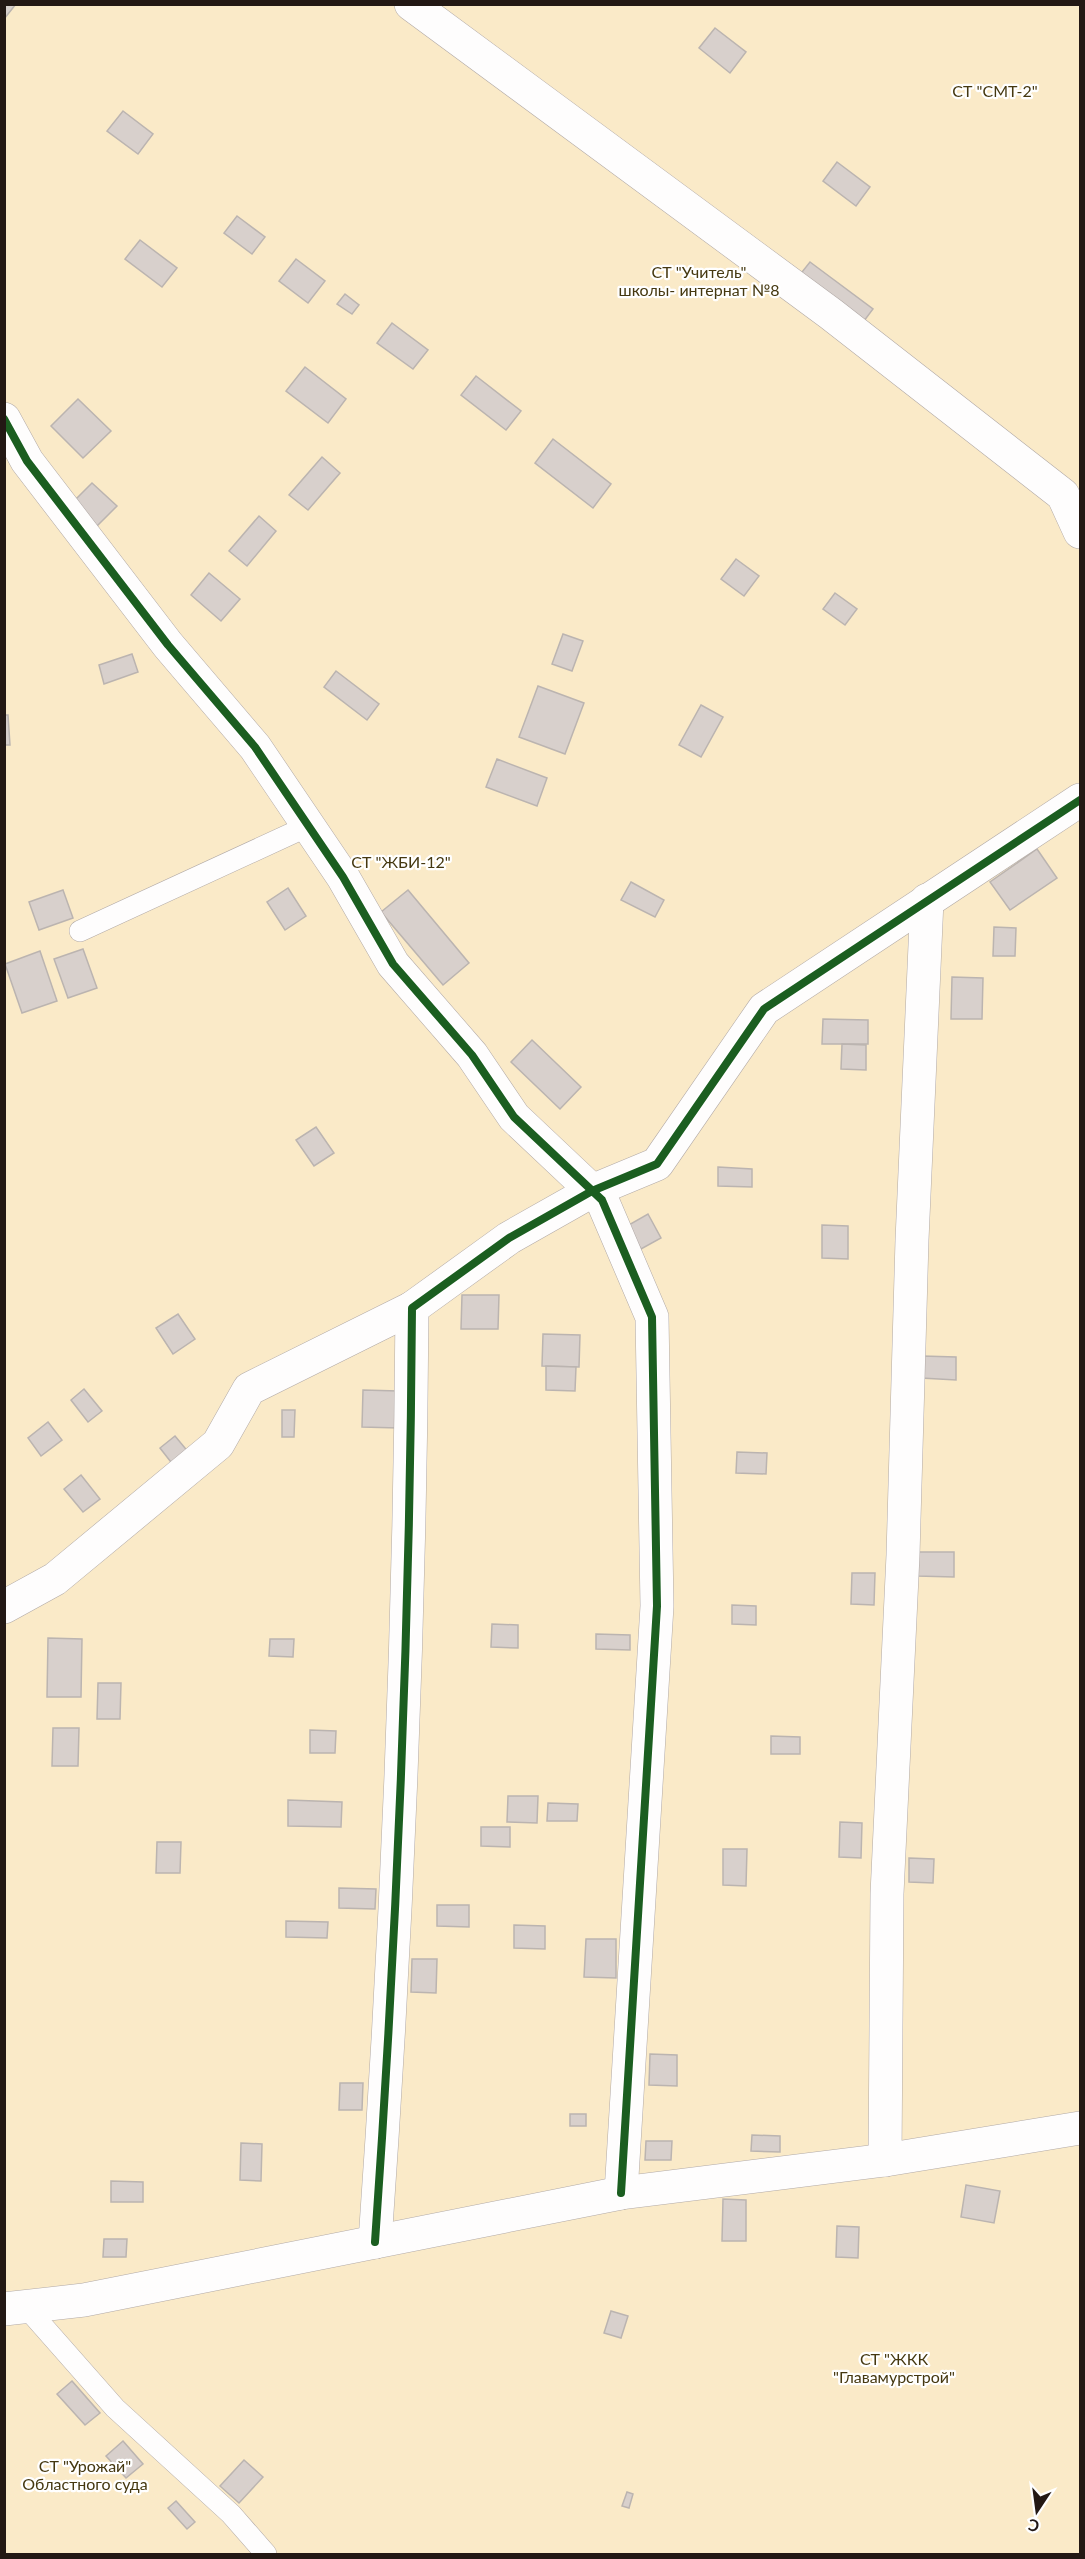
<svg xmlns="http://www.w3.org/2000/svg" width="1085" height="2559" font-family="Lato,sans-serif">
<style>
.green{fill:#faeac8}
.building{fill:#d8d0cc;stroke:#bbb4b0;stroke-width:1.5}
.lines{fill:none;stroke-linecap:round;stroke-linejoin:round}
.lane-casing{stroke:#b1a9a6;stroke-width:22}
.street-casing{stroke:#b1a9a6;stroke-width:34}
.lane{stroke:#fefdfd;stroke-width:21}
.street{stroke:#fefdfd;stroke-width:33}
.cycleway-casing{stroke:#fff;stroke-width:11}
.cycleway{stroke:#1b5e20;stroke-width:8}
.labels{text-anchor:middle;stroke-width:4.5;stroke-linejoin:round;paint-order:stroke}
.park-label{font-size:16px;fill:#453810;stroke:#fff}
</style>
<rect width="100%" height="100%" fill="#faf3f1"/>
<!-- green -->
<rect class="green" x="5" y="5" width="1075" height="2549"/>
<!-- building -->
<g class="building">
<path d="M4,4h12l-12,15z"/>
<path d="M715,28l31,24 -16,21 -31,-25z"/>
<path d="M123,111l30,23 -15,20 -31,-23z"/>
<path d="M837,162l33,25 -14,19 -33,-25z"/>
<path d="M237,216l28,21 -13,17 -28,-21z"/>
<path d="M140,240l37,28 -15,19 -37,-28z"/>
<path d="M296,259l29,22 -17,22 -29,-22z"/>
<path d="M810,262l63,47 -12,16 -63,-48z"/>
<path d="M345,294l14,11 -7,9 -15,-10z"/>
<path d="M392,323l36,27 -15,19 -36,-26z"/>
<path d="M305,367l41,32 -18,24 -42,-32z"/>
<path d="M476,376l45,35 -15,19 -45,-35z"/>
<path d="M78,399l33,32 -28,27 -32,-32z"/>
<path d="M553,439l58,45 -18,24 -58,-45z"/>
<path d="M322,457l18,16 -32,37 -19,-15z"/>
<path d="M92,483l25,23 -22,22 -25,-23z"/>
<path d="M259,516l17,15 -29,35 -18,-15z"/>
<path d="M736,559l23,17 -15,20 -23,-17z"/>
<path d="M209,573l31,26 -19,22 -30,-26z"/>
<path d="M835,593l22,16 -12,16 -22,-16z"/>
<path d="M563,634l20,7 -11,30 -20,-7z"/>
<path d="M132,654l6,18 -34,12 -5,-19z"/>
<path d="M336,671l43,33 -12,16 -43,-33z"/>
<path d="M538,686l46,17 -19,51 -46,-17z"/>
<path d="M701,705l22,12 -22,40 -22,-12z"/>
<path d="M4,715h4l2,30h-6z"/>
<path d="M497,759l50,19 -10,28 -51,-19z"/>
<path d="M1037,849l20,29 -47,32 -20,-28z"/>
<path d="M631,882l33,18 -9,17 -34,-17z"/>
<path d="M288,888l18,28 -21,14 -18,-28z"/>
<path d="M63,890l10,28 -34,12 -10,-28z"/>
<path d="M408,890l61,73 -26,22 -62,-73z"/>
<path d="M994,927l22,1 -1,28h-22z"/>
<path d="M83,949l14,39 -29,10 -14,-39z"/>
<path d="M40,951l17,50 -35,12 -17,-49z"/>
<path d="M952,977l31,1 -1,41h-31z"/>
<path d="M823,1019l45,1v24h-46z"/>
<path d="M532,1040l49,47 -21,22 -49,-47z"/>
<path d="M842,1044l24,1v25l-25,-1z"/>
<path d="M316,1127l18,26 -20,13 -18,-26z"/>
<path d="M718,1167l34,2v18l-34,-1z"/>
<path d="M648,1214l13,24 -20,11 -14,-23z"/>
<path d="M822,1225l26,1v33l-26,-1z"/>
<path d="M462,1295h37l-1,34h-37z"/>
<path d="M178,1314l17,25 -22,15 -17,-26z"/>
<path d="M543,1334l37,1 -1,32 -37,-1z"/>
<path d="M922,1356l34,1v23l-35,-2z"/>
<path d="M546,1366l30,1 -1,24 -29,-1z"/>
<path d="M84,1389l18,22 -14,11 -17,-22z"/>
<path d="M363,1390l35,1v37l-36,-1z"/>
<path d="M282,1410h13l-1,27h-12z"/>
<path d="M48,1422l14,18 -21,16 -13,-18z"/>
<path d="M175,1436l15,18 -16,12 -14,-18z"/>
<path d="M737,1452l30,1 -1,21 -30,-1z"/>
<path d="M81,1475l19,24 -17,13 -19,-23z"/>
<path d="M917,1552h37v25l-37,-1z"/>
<path d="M852,1573h23l-1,32 -23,-1z"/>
<path d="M732,1605l24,1v19l-24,-1z"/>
<path d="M492,1624l26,1v23l-27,-1z"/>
<path d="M596,1634l34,1v15l-34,-1z"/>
<path d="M48,1638l34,1 -1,58h-34z"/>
<path d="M270,1639h24l-1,18 -24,-1z"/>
<path d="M98,1683h23l-1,36h-23z"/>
<path d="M53,1728h26l-1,38h-26z"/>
<path d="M310,1730l26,1 -1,22h-25z"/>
<path d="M771,1736l29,1v17h-29z"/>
<path d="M508,1796h30l-1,27 -30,-1z"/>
<path d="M288,1800l54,2 -1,25 -53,-1z"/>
<path d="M548,1803l30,1 -1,17h-30z"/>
<path d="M840,1822l22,1 -1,35 -22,-1z"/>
<path d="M481,1827h29v20l-29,-1z"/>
<path d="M157,1842h24l-1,31h-24z"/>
<path d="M723,1849h24l-1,37 -23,-1z"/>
<path d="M909,1858l25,1 -1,24 -24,-1z"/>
<path d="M339,1888l37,1 -1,20 -36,-1z"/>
<path d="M437,1905h32v22l-32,-1z"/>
<path d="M286,1921l42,1 -1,16 -41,-1z"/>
<path d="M514,1925l31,1v23l-31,-1z"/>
<path d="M586,1939h30v39l-32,-1z"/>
<path d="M412,1959h25l-1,34 -25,-1z"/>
<path d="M650,2054l27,1v31l-28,-1z"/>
<path d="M340,2083h23l-1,27h-23z"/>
<rect x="570" y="2114" width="16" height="12"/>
<path d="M752,2135l28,1v16l-29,-1z"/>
<path d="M646,2141h26l-1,19h-26z"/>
<path d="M241,2143l21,1 -1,37 -21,-1z"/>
<path d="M111,2181l32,1v20h-32z"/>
<path d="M966,2185l34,6 -6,32 -33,-6z"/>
<path d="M723,2199l23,1v41h-24z"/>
<path d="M837,2226l22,1 -1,31 -22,-1z"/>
<path d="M104,2239h23l-1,18h-23z"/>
<path d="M611,2311l17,5 -7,22 -17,-5z"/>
<path d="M72,2381l28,32 -15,12 -28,-31z"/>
<path d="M123,2441l20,23 -17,14 -20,-22z"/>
<path d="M244,2460l19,17 -24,26 -19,-17z"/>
<path d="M627,2492l6,2 -4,14 -7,-2z"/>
<path d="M176,2501l19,21 -8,7 -19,-21z"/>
</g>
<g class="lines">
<!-- lane casing -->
<g class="lane-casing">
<g id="lane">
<path d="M80,931l228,-105"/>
<path d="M26,2307l89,101 116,106 35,40"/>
</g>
</g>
<!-- street casing -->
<g class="street-casing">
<g id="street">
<path d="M411,4l420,310 232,181 17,37"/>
<path d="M4,419l23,42 141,184 87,102 88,130 50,87 79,91 42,62 88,83 50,117 5,289 -36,587"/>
<path d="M4,1607l51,-28 163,-135 31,-55 163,-81"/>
<path d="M885,2160l2,-266 16,-339 9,-315 15,-340"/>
<path d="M375,2242c22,-311 35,-622 37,-934l97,-70 83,-47 65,-27 107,-155 316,-209"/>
<path d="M4,2309l80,-9 537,-107 264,-33 195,-32"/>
</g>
</g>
<!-- lane -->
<use href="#lane" class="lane"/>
<!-- street -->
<use href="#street" class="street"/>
<!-- cycleway casing -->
<g class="cycleway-casing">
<g id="cycleway">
<path d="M4,419l23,42 141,184 87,102 88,130 50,87 79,91 42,62 88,83 50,117 5,289 -36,587"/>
<path d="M375,2242c22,-311 35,-622 37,-934l97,-70 83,-47 65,-27 107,-155 316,-209"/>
</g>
</g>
<!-- cycleway -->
<use href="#cycleway" class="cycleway"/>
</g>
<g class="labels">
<!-- park labels -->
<g class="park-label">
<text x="995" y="97">СТ "СМТ-2"</text>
<text x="699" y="278">СТ "Учитель"<tspan x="699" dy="18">школы- интернат №8</tspan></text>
<text x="401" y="868">СТ "ЖБИ-12"</text>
<text x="894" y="2365">СТ "ЖКК<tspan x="894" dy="18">"Главамурстрой"</tspan></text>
<text x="85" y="2472">СТ "Урожай"<tspan x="85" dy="18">Областного суда</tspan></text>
</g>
</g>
<!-- border -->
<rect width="1085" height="2559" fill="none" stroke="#231814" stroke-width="12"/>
<!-- north arrow -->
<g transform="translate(1037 2511) rotate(193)" stroke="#ffffff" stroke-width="4.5" paint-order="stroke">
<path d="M0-4.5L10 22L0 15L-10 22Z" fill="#231814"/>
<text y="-9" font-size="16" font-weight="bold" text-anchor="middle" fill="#231814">С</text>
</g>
</svg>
